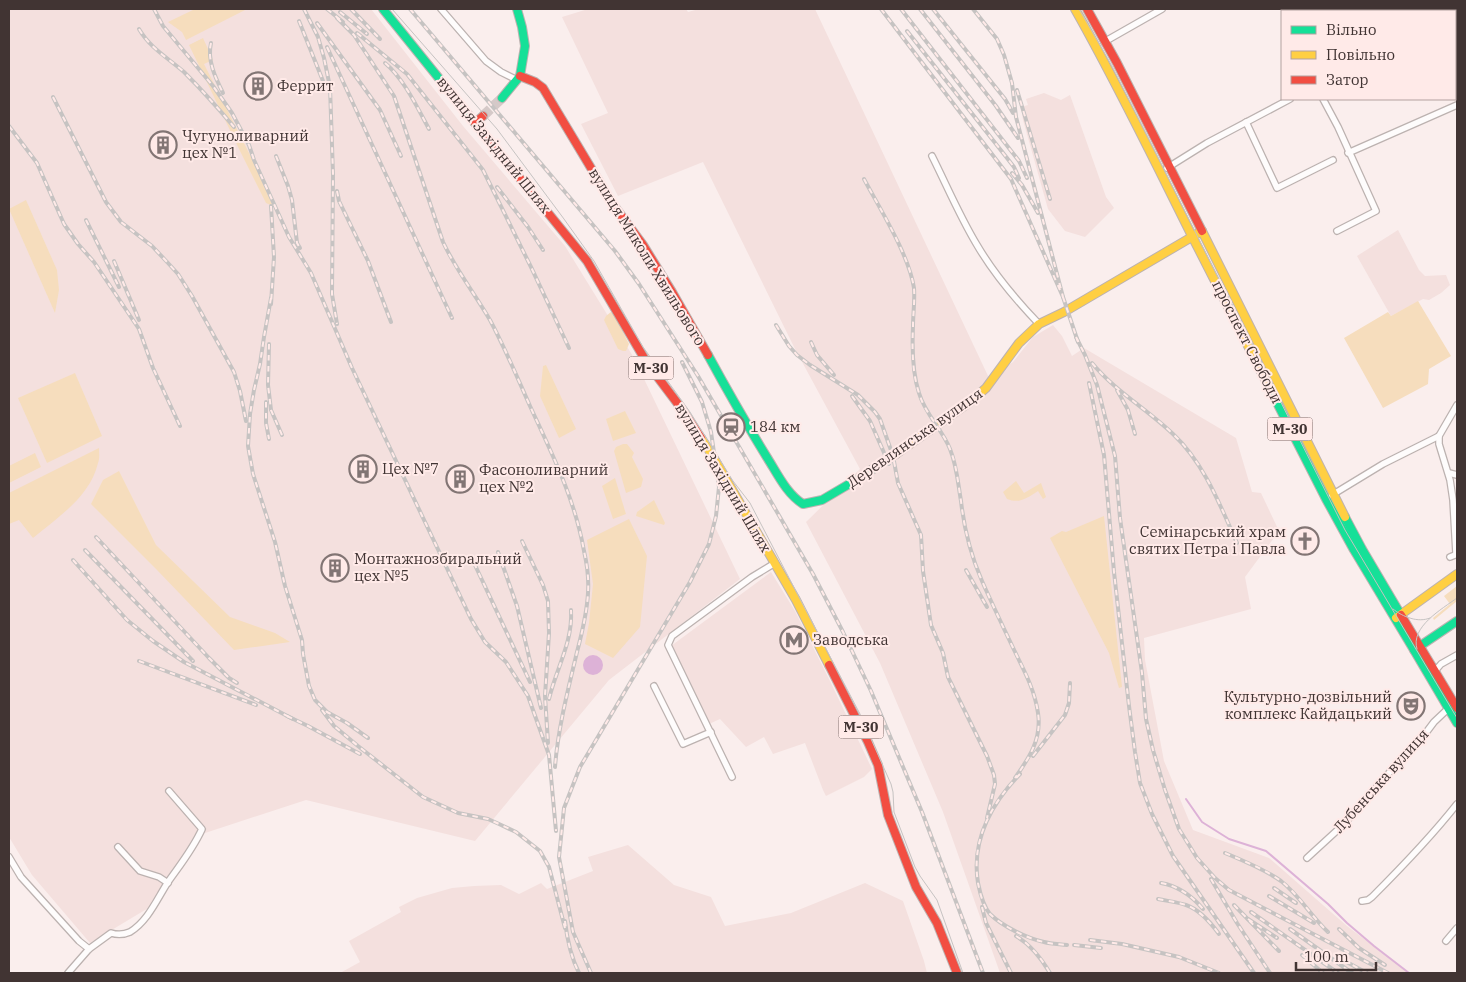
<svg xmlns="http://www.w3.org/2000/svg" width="1466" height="982" font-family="'IBM Plex Serif',serif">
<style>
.built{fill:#f4e0de}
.green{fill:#f6ddbd}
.water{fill:#ddb2d7}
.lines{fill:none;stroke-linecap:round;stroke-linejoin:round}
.stream{stroke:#ddb2d7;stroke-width:2}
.highway-tunnel{stroke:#d5c9c8;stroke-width:10;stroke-dasharray:10 5;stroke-linecap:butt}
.street-casing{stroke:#bcb2b0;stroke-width:8}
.fast-casing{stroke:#bcb2b0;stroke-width:10}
.slow-casing{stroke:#bcb2b0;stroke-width:10}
.jam-casing{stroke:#bcb2b0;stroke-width:10}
.street{stroke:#fefcfc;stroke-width:5.5}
.fast{stroke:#16e098;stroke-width:8}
.slow{stroke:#ffcf43;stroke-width:8}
.jam{stroke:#f24e42;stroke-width:8}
.tram{stroke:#c6c3c2;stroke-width:1}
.rail-casing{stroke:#c6c3c2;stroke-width:4}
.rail{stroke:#ffeae8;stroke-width:2;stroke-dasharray:5.5;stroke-linecap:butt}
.labels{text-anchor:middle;stroke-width:4;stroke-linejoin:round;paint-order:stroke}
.shield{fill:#ffeae8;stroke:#7a6b69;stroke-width:1}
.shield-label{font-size:14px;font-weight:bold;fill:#413433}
.poi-label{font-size:15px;fill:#413433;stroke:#ffeae8;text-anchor:start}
.street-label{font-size:15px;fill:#413433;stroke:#ffeae8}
</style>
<rect width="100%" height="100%" fill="#faeeed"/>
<!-- built -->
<g class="built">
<path d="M9,9h362l92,117 102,120 69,112 106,221 -131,101 -134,161 -169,-41 -107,35 -49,72 -60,36 -58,-68 -23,-38z"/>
<path d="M588,9h98l2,3 11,-3h116l174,369 24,-16 20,-25 20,-12 9,11 10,20 12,-8 152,90 16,54 9,1 18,38 -34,46 6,32 -107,29 1,22 19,101 29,69 76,28 78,68 62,47h-409l-57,-161 -63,-149 -74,-141 54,-53 -66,-122 -91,-185 -85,34 -37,-72 27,-11 -46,-96z"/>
<path d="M1044,93l17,7 9,-5 36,102 8,11 -29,29 -20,-6 -17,-22 -25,-89 -2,-13 7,-2 -2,-6z"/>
<path d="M1398,230l21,40 6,6 21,-1 4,10 -9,8 -12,7 -6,-1 -32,17 -34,-60z"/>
<path d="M771,572l24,39 36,72 41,86 -8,8 -38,19 -3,-6 -18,-47 -32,11 -9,-17 -18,10 -26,-28 -11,5 -38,-78z"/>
<path d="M628,845l46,40 37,12 14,29 66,-13 74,-30 38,18 21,60 3,12h-587l20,-11 -11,-21 52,-29 -2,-5 18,-9 35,-10 22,-2 27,-1 18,9 22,-11 6,6 46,-18 -5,-14z"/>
</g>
<!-- green -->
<g class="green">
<path d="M195,9h52l-61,31 -4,-8 -14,-10z"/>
<path d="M203,38l10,22 -9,4 49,97 20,45 -7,-3 -26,-52 -51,-106z"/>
<path d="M26,200l31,70 2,20 -4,23 -46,-104z"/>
<path d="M1418,301l33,55 -22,13 -1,15 -45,24 -39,-70 44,-26 3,4z"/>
<path d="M611,312l4,4 14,28 -3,7h-3l-5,-2 -14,-29 2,-4z"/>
<path d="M546,365l30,64 -17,9 -19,-42 3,-30z"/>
<path d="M75,373l27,63 -55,27 -29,-65z"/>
<path d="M625,411l11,22 -23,8 -7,-22z"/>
<path d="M623,444h4l7,9 -2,4 11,22 -2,8 -15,6 -12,-42 2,-4z"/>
<path d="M99,448c0,5 1,10 -1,15 -8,34 -40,54 -65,75l-14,-18 -10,4v-31z"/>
<path d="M35,453l6,14 -32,16v-17z"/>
<path d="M119,471l37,74 74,72 45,16 15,9 -56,8 -77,-80 -66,-66 12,-24z"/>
<path d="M615,478l11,36 -13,5 -11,-33z"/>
<path d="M1016,481l8,12 17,-10 5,14 -3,2 -5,-8c-11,7 -18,13 -31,8l-4,-7z"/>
<path d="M654,500l11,23 -1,2 -28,-9 1,-4z"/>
<path d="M1104,516l18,171 -3,1 -10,-35 -59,-115 12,-7 4,1z"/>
<path d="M629,519l18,37 -7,71 -27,31 -28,-14 4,-21 4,-39 -6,-44z"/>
<path d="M1457,586v15l-23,19 -1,-2 17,-14 -6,-8z"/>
</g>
<!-- water -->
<circle class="water" cx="593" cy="665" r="10"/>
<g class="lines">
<!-- stream -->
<path class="stream" d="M1186,799l16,23 27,17 37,12 62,53 19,19 27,23 35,27"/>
<!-- highway-tunnel -->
<path class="highway-tunnel" d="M483,116l19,-18"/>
<!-- street casing -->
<g class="street-casing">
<g id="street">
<path d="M441,9l45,52 15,11 16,8"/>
<path d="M1448,11l5,-2"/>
<path d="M1104,42l58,-33"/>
<path d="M1323,99l15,28 38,84 -39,20"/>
<path d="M1246,122l31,66 56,-28"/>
<path d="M1348,153l109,-48"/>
<path d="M932,156c15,30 28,61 45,89 17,29 39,55 62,79"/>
<path d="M1167,168l40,-25 83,-44"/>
<path d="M1439,436v8l11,36 3,20 3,53 -1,2 -5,2"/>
<path d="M1449,473l8,2"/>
<path d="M1332,495l51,-31 56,-28 18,-31"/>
<path d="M1435,671l6,-7 16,-9"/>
<path d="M654,686l29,58 28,-12"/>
<path d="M732,777l-64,-132 4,-9 80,-59 23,-14"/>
<path d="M118,847l22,24 19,6 9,6"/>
<path d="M9,857l12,20 58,64 10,8"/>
<path d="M1307,858l36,-33 61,-69 18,-18 12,-16 17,-16"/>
<path d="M1362,901l6,-1 4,-3c30,-30 59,-60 85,-93"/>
<path d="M1446,941l11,-13"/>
<path d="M68,973l21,-24 22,-16c6,2 12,2 19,-1 18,-11 27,-33 38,-50 12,-17 25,-33 34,-53l-33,-38"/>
</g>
</g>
<!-- fast casing -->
<g class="fast-casing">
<g id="fast">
<path d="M383,9l92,114"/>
<path d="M502,98l18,-22 5,-30 -3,-19 -5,-18"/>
<path d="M708,355c19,35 39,70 60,104 10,16 19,35 35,45l19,-4 34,-20 40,-26"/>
<path d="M1270,389l56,110 28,51 60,100 43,-29"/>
<path d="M1345,517l17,32 39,66"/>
<path d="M1414,650l43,73"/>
</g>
</g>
<!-- slow casing -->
<g class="slow-casing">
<g id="slow">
<path d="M1075,9c42,74 79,151 117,227 26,51 52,102 78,153"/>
<path d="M1202,231l143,286"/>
<path d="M701,438l11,17 84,145 33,65"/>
<path d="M896,454l74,-52 16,-14 33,-45 20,-19 25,-12 138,-81"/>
<path d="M1396,618l61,-44"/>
</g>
</g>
<!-- jam casing -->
<g class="jam-casing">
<g id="jam">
<path d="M1087,9l30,54 85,168"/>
<path d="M520,76l15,6 8,6 69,115 31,42 29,47 36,63"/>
<path d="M483,116l-8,7 112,138 60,102 34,45 20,30"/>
<path d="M1401,615l56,93"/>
<path d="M829,665l39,77 10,23 10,50 28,72 21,36 20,50"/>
</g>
</g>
<!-- street -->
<use href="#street" class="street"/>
<!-- fast -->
<use href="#fast" class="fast"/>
<!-- slow -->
<use href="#slow" class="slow"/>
<!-- jam -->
<use href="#jam" class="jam"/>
<!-- tram -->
<g class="tram">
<path d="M392,9l105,120 67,90 30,42 49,86 47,65 43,69 17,22 110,211 31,70 2,8 1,20 21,55 5,9 17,24 26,73"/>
<path d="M1079,9l33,57 233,464 112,188"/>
<path d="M1393,609c10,8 25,14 37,9"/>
<path d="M1417,649c-7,-22 25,-40 40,-51"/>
</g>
<!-- rail casing -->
<g class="rail-casing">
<g id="rail">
<path d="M154,9l9,17 50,60 19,27 17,32 5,15 35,77 22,36 41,95 119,251 14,23 21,20 22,34 21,59 7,76"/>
<path d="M304,9l14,28 6,21 6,29 3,87 -1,120 5,30"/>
<path d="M327,9l16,13"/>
<path d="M351,9l29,30"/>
<path d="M410,9l205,242 24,33 59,92 115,198 30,58 28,59 51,121 61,161"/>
<path d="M881,9l130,170 52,118 -47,-180 -4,-34 -8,-28 -7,-16 -24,-30"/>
<path d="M901,9l118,152 8,17"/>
<path d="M920,9l76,97 22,32"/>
<path d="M933,9l72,90 8,14"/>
<path d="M340,12l27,22"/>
<path d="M337,18l17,17 40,61 49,146c13,28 32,52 47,78 15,28 27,57 40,86 22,48 45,93 54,145 3,13 5,28 4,42 -1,19 -6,40 -11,59 -9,38 -19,76 -22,115"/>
<path d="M299,21l24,60"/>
<path d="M317,23l63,87 21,46"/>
<path d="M139,29c11,19 29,29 45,43 18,18 34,36 50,55"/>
<path d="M907,31l100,127 7,9 5,11"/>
<path d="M357,33l50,41 76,96 48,97 38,81"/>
<path d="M211,43c-4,17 4,34 12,50"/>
<path d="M327,47l125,271"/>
<path d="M385,63c19,16 32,44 44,66"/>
<path d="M1017,90l33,109"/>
<path d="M53,97l53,105 15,20 31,24 16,17 10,11 14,22 42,76 6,19 6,30"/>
<path d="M9,126l28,37 27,61 14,20 16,18 45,67 14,39 27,58"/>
<path d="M276,156l12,30 4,14 5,43 3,5"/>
<path d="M1012,173l10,12 16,28"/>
<path d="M864,179c16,30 45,76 50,109 1,13 -1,26 -1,38 -1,22 -1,46 6,67 6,21 23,36 31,56 7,17 8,35 11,52 3,27 10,55 21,80 11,25 23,50 35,75 9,18 18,36 21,57 4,26 -9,45 -23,65"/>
<path d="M497,187l31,40 15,23"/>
<path d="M337,191l2,10 29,60 23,61"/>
<path d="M271,206l3,51 -3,47"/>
<path d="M86,220l33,67"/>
<path d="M114,261l25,59"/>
<path d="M1063,297l15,45"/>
<path d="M271,298l-7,39 -4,27 -6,26 -4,24 -2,32 5,28 22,68 10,44 17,54 1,14 6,32 6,14 12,12 20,11 21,15"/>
<path d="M776,325l13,21 8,9 13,10 48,30 17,17 5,7 13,37 5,27 23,52 2,36 8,54 12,28 5,24 39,79 7,19 1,9 -8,34"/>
<path d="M1076,337l9,18 12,30 18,71 5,62 22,155 4,46 7,31 12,40 14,39 18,29 18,20 14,12 159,83"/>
<path d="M811,342l6,13 17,20"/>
<path d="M269,344l-1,41 3,25 11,25"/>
<path d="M1092,363c23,28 55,46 81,71 31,29 47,71 64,109"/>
<path d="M1089,383l15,72 10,117 15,134 6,46 5,31 12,31 21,42 81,117"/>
<path d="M1117,390l11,20 7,24"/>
<path d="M852,396l18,25 19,43"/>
<path d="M266,402v21l3,16"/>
<path d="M96,537l113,121 20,20 8,5"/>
<path d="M522,541l21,44 5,16 1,32 -4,63 3,47"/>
<path d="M85,550l108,111"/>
<path d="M498,552l19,54 24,102"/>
<path d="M73,560l54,60 26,21 31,21 109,57"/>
<path d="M474,563l56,119"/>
<path d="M966,570l21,37"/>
<path d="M139,661l117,44"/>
<path d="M549,699c7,-30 24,-57 22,-89"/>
<path d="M322,710l12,16 24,20 65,51 35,16 30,6 11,5 17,8 24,19 9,16 16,61"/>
<path d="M287,716l21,10 52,28"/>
<path d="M1033,756l32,-41 4,-12 1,-20"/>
<path d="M1020,774c-29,30 -49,66 -42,109 2,10 5,23 12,31 12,12 38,25 54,28 7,2 15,2 23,3"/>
<path d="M1225,853c19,8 39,16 56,28 18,14 30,35 47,51"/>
<path d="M1211,879l26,44 33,50"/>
<path d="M1161,883c17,3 31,13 42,26"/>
<path d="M1274,888l22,15"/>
<path d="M1269,896l45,27"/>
<path d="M1158,899c9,2 19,3 28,6 12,4 25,18 33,29"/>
<path d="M1234,905l45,46"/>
<path d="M982,907l4,16 25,50"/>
<path d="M1251,912l87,61"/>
<path d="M1248,919l29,19"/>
<path d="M565,921c2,18 6,36 14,52"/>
<path d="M1290,929l62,44"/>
<path d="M1339,929l20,19 26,17"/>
<path d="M1016,936c15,9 25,22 34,37"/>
<path d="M1090,940l32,4 57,13 40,16"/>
<path d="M1074,945l27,3"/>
<path d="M1302,955l21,18"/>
<path d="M1343,960l24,13"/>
<path d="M591,973l-18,-41 -14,-75 5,-49 16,-41 110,-185 19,-38 7,-28 3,-29 -8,-55 -9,-30 -20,-40"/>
</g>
</g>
<!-- rail -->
<use href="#rail" class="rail"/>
</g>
<!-- icons -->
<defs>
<g id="building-ring" transform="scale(1.4375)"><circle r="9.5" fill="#ffeae8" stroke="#827574" stroke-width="1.5"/><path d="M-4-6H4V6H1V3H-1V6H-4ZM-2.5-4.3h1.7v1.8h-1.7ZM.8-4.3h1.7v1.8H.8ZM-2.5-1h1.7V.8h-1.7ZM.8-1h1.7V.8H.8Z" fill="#827574"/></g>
<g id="station-ring" transform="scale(1.4375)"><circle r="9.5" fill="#ffeae8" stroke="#827574" stroke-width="1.5"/><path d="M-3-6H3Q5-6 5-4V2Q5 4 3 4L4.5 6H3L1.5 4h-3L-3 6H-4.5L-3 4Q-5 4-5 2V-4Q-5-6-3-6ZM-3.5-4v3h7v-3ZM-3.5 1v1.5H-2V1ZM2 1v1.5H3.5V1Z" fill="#827574"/></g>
<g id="church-ring" transform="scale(1.4375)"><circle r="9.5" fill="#ffeae8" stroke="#827574" stroke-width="1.5"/><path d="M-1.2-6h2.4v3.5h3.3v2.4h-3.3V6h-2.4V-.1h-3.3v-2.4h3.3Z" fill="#827574"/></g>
<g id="metro-ring" transform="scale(1.4375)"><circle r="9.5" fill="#ffeae8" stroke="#827574" stroke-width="1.5"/><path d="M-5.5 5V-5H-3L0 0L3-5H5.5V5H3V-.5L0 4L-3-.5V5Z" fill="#827574"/></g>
<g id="theatre-ring" transform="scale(1.4375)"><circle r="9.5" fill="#ffeae8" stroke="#827574" stroke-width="1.5"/><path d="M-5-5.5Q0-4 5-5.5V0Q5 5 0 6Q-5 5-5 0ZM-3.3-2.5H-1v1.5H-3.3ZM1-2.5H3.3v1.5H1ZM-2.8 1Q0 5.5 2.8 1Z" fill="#827574"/></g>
</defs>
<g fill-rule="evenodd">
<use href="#building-ring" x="258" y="86"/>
<use href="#building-ring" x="163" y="145"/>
<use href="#station-ring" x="731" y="427"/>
<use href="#building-ring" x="363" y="469"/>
<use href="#building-ring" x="460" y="479"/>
<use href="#church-ring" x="1305" y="541"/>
<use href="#building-ring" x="335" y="568"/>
<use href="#metro-ring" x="794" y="640"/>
<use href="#theatre-ring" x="1411" y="706"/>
</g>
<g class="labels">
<!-- shield labels -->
<g class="shield">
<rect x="628.5" y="356.5" width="45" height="23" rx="4"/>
<rect x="1267.5" y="417.5" width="45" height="23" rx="4"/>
<rect x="838.5" y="715.5" width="45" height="23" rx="4"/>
</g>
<g class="shield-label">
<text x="651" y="373">М-30</text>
<text x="1290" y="434">М-30</text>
<text x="861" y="732">М-30</text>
</g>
<!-- poi labels -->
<g class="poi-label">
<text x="277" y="91">Феррит</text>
<text x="182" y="141">Чугуноливарний<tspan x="182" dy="17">цех №1</tspan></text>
<text x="750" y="432">184 км</text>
<text x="382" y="474">Цех №7</text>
<text x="479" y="475">Фасоноливарний<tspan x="479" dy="17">цех №2</tspan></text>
<text x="1286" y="537" text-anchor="end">Семінарський храм<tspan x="1286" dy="17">святих Петра і Павла</tspan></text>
<text x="354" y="564">Монтажнозбиральний<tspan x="354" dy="17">цех №5</tspan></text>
<text x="813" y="645">Заводська</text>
<text x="1392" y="702" text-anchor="end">Культурно-дозвільний<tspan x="1392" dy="17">комплекс Кайдацький</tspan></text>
</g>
<!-- street labels -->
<g class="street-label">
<text transform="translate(494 145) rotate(51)" y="5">вулиця Західний Шлях</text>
<text transform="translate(647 257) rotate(58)" y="5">вулиця Миколи Хвильового</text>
<text transform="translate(1247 342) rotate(63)" y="5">проспект Свободи</text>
<text transform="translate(915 438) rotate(-35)" y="5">Деревлянська вулиця</text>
<text transform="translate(723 478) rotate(59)" y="5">вулиця Західний Шлях</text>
<text transform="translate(1381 781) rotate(-48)" y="5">Лубенська вулиця</text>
</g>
</g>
<!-- border -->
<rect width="1466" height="982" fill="none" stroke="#413433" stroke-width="20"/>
<!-- legend -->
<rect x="1281" y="10" width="175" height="90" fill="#ffeae8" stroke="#b3a1a0"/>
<rect x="1291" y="26" width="25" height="8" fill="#16e098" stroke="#b3a1a0"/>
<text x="1326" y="35" font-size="15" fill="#413433">Вільно</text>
<rect x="1291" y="51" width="25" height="8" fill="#ffcf43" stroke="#b3a1a0"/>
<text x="1326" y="60" font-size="15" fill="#413433">Повільно</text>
<rect x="1291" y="76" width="25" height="8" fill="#f24e42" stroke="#b3a1a0"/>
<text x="1326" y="85" font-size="15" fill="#413433">Затор</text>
<!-- scale -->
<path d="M1296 962v8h80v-8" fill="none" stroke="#413433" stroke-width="2.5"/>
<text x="1304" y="962" font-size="15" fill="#413433" stroke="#ffeae8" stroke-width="4" paint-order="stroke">100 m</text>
</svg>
